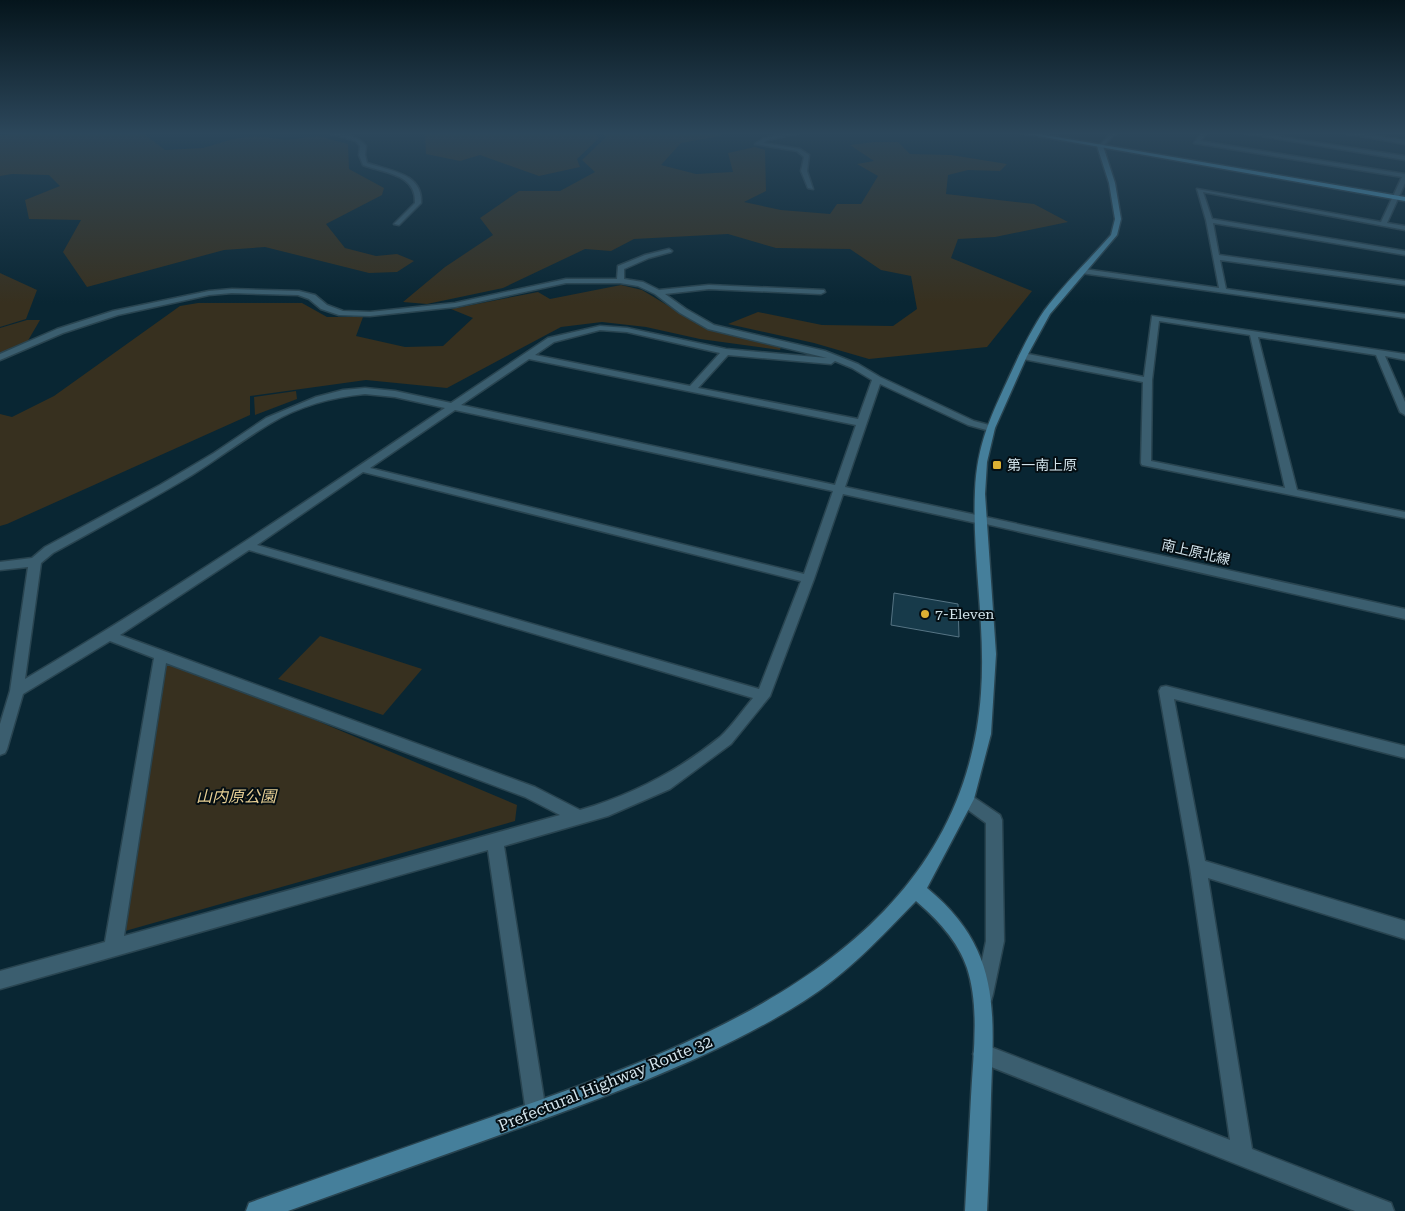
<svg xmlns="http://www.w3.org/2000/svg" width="1405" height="1211" font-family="'Roboto Serif','Noto Sans JP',serif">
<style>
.green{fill:#37301f}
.building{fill:#173a4a;stroke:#567484}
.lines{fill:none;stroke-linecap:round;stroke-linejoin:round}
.minor-casing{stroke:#294450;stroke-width:3}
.tertiary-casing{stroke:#294450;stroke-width:3}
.secondary-casing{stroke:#294450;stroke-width:3}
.primary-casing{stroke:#294450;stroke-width:3}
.minor{fill:#3b5e6f;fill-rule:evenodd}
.tertiary{fill:#3b5e6f;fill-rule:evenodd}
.secondary{fill:#457f9b;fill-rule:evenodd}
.primary{fill:#4c99bd;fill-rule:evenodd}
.poi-dot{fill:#ddb133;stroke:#040e13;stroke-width:2}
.labels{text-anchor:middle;stroke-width:4;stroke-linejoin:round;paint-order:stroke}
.poi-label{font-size:14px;fill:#d2e3eb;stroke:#040e13;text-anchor:start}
.street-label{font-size:14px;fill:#d2e3eb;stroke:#040e13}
.near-park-label{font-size:16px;font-style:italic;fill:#e5cd93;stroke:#040e13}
.near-street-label{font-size:16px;fill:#d2e3eb;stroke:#040e13}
</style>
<rect width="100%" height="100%" fill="#092633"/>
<!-- green -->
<g class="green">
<path d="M20,133h128l-4,1 21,16 38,-2 30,-9 23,-3 31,4 31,-4 30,8 1,25 35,19 -2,7 -56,29 19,24 31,8 21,-2 17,7 -17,11 -28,1 -104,-26 -41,3 -137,37 -24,-35 18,-32 -52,-1 -4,-19 35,-14 -11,-11 -37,-1 -12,2v-40z"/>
<path d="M425,133h168l6,5 -22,21 3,8 -41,9 -59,-21 -20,6 -34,-7z"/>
<path d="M601,133h120l-1,3 -39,7 -20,22 35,9 37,-2 -5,-19 27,-6 10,3 1,41 -22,11 37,8 49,4 7,-10h24l17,-28 -21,-12 17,-3 -24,-16 24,-3h24l12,12 41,1 56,9 -7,7 -32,-1 -20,5 -2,19 88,10 34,18 -73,15 -37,2 -7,19 81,33 -45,56 -118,12 -55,-16 -86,-19 30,-12 64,13 71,1 24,-17 -6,-33 -30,-6 -31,-21 -74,-1 -48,-14 -94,5 -23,12 -26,-2 -82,39 -76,16 -24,-2 42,-35 48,-32 -13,-17 39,-27h41l35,-19 -13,-12 24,-23z"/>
<path d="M0,273l37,17 -11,29 -26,8z"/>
<path d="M621,285l21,5 65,39 74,18 -1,3 -80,-11 -54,-12 -44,-5 -41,5 -114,61 -81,-8 -116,16v19l-243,109 -7,2v-112l12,3 42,-21 126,-90 18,-3h104l25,14h36l-7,19 49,11 38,-1 30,-28 -22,-9 87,-17 12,7z"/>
<path d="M27,320h13l-14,24 -26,10v-26z"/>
<path d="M296,391l1,8 -42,16 -1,-18z"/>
<path d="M320,636l102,33 -39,46 -105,-36z"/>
<path d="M161,655l356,150 -2,16 -404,114z"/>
</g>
<!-- building -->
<path class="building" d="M894,593l64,11 1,33 -68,-12z"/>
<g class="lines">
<!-- minor casing -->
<g class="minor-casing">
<g id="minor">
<path d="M329,133c13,0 28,2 37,13l-1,9 2,8c23,8 56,10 54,40l-22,22 -5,-1 21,-21c2,-29 -31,-30 -52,-38l-4,-10 1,-9 -4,-5z"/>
<path d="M788,133h11l-31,7 -5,3 37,6 9,6 -2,16 6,18 -5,-1 -7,-17 3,-14 -7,-6 -42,-7 9,-6z"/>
<path d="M1202,133h5l-7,8 205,33v9l-18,40 18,3v4l-202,-38 9,27 193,32v4l-192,-32 6,32 186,26v4l-185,-25 6,29 179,25v4l-324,-45v-4h3l135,19 -13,-68 -9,-31 184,33 21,-45 -208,-34z"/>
<path d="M1243,133h13l149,23v4z"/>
<path d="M1344,133h13l48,7v4z"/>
<path d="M669,249l3,2 -1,1 -22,6 -25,11v10l19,3 16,8 50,-5 115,5 1,2 -4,2 -112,-5 -44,5 21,15 28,16 111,26 33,13 22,13 94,44 19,5 2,2 -5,3 -22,-6 -88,-41 -35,103 136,29 6,4 -6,4 -138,-30 -29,85 -44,117 -39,48 -61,45 -62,27 -104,30 42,266 -3,7 -7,3 -7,-3 -3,-7 -38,-262 -488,139v-18l105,-29 49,-284 -44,-17 -87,53 -16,55 -2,4 -5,2v-31l10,-33 18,-124 -28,3v-8l32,-4 13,-11 115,-62 54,-32 52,-35 50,-21 27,-7 22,-2 30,3 56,12 97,-65 52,-12 27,2 99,21 101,9 -119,-29 -28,-16 -25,-19 -17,-8 -18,-3h-54l-111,24 -85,9 -31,-1 -18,-6 -12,-10 -11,-4 -66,-2 -23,2 -91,20 -55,18 -63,27v-6l57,-25 56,-18 96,-20 23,-2 67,2 16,4 12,10 16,6 27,1 85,-9 111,-24h51l1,-13 27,-11zM600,330l27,2 93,21 -30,33 -155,-31 19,-13zM728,355l103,9 4,-3 17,7 20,12 -14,39 -160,-31zM529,359l327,66 -21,60 -374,-80zM365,394l30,3 50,11c-138,93 -276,186 -420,271l16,-116 12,-10c47,-26 94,-51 139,-78 27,-17 52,-36 79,-52 28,-17 62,-26 94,-29zM455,410l378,81 -29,83 -434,-106zM363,472l438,109 -42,108 -502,-144zM249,550l504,148c-11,13 -21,28 -33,39 -42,34 -88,58 -140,73l-45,-23 -415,-152zM166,663l359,134 35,18 -436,121z"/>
<path d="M1152,316l253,38v6l-20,-4 20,46v13l-5,-3 -24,-57 -118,-18 39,153 108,22v6l-263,-53 -1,-2 2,-81 -120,-23 -4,-3 4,-3 121,24zM1159,321l91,14 35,153 -134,-27 1,-81z"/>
<path d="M1166,686l239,60v12l-231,-59 31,162 200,60v18l-197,-61 44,271 139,54 3,8h-39l-379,-150 -3,-7 3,-7 7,-3 247,96 -40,-273 -31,-176 2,-4z"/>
<path d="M966,792l34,23 2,5 2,121 -11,53 -2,7 -7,2 -7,-2 -2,-7 11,-53v-118l-26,-19 -2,-5 2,-5z"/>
</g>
</g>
<!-- tertiary casing -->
<g class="tertiary-casing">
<g id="tertiary">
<path d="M1111,133h5l-14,14h-4z"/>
<path d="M981,516l424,93v10l-428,-97 -2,-2 2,-2z"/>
</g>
</g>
<!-- secondary casing -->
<g class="secondary-casing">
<path id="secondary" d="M1100,144l3,2 12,37 6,36 -4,16 -67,79 -23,42 -32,72 -8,34 -2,32 11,160 -5,80 -17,65 -47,89c74,61 67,121 64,208 -1,38 -2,77 -4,115h-22c2,-38 4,-76 6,-114 2,-42 9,-89 -4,-129 -9,-27 -30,-49 -51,-67 -35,36 -69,73 -112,100 -87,55 -186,91 -282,126 -78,28 -156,56 -234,84h-42l3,-8 8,-3c84,-30 168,-60 252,-89 205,-72 454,-165 472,-418 5,-67 -9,-135 -6,-202 2,-47 16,-75 35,-116 10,-22 21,-45 34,-64 20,-27 45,-51 67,-76l4,-16 -6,-36 -12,-37z"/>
</g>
<!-- primary casing -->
<g class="primary-casing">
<path id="primary" d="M1021,133h12l372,64v4z"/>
</g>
<!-- minor -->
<use href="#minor" class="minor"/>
<!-- tertiary -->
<use href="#tertiary" class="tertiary"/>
<!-- secondary -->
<use href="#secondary" class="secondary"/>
<!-- primary -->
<use href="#primary" class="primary"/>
</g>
<!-- sky -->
<linearGradient id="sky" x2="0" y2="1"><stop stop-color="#05151c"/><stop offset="0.44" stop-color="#2c475b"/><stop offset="1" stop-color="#2c475b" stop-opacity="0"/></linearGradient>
<rect width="1405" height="303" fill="url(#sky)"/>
<!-- markers -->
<g class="poi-dot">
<rect x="992" y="460" width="10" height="10" rx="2.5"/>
<circle cx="925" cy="614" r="5"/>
</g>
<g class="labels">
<!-- poi labels -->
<g class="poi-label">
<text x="1007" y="470">第一南上原</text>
<text x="935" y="619">7-Eleven</text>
</g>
<!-- street labels -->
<g class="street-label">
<text transform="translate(1196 552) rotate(13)" y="5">南上原北線</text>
</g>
<!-- near-park labels -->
<g class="near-park-label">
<text x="236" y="802">山内原公園</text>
</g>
<!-- near-street labels -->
<g class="near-street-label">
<text transform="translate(605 1083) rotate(-22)" y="6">Prefectural Highway Route 32</text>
</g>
</g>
</svg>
